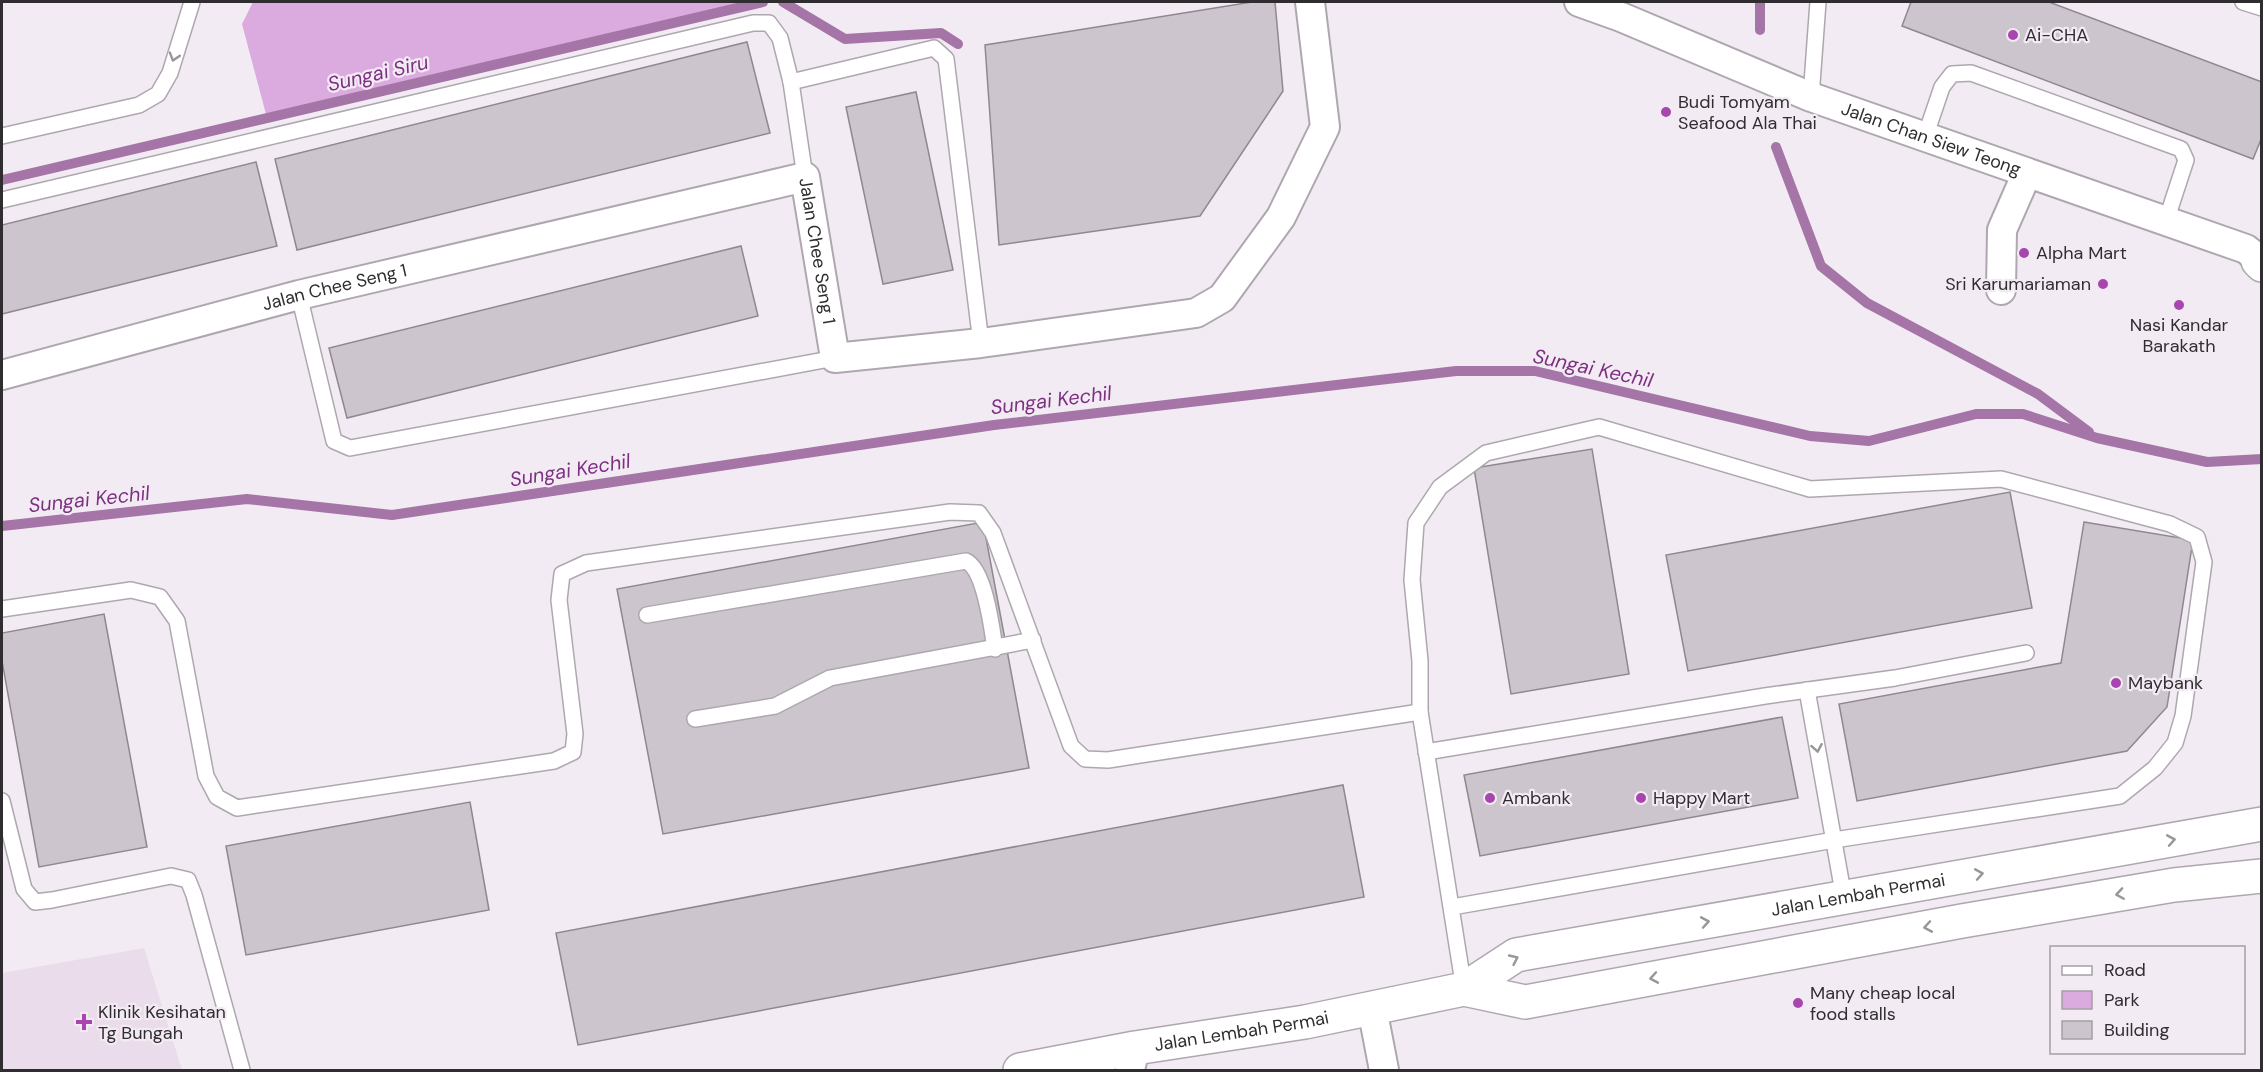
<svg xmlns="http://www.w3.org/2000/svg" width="2263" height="1072" font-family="'DM Sans',sans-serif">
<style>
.built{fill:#eadcea}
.green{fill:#dbaade}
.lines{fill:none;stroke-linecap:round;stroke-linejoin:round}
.stream{stroke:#a475a6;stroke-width:10}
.building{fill:#cdc5cd;stroke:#8f8890;stroke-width:1.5}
.lane-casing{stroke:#afa7af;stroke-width:18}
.street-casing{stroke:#afa7af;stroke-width:32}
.secondary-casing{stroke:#afa7af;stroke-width:36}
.primary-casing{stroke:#afa7af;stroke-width:36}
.lane{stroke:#fff;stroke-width:15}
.street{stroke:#fff;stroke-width:28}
.secondary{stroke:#fff;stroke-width:33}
.primary{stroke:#fff;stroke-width:33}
.oneway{stroke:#989698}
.poi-dot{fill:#a746ae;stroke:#f3ebf3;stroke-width:2}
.labels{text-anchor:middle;stroke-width:4.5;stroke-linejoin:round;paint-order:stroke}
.poi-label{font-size:18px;fill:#302d30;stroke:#f3ebf3;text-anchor:start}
.street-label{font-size:18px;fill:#302d30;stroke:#f3ebf3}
.water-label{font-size:20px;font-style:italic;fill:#7c3082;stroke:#f3ebf3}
</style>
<rect width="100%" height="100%" fill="#f3ebf3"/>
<!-- built -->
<path class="built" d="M144,948l38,122h-180v-97z"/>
<!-- green -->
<path class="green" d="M253,2h496l-482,116 -25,-94z"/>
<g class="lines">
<!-- stream -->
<g class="stream">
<path d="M783,2l62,37 96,-6 17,11"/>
<path d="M1760,30v-28"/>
<path d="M1776,147l45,119 46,37 171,91 51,38"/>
<path d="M2,180l761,-178"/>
<path d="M2,526l245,-27 145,16 602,-90 462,-54h79l275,65 59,5 107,-27h47l74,24 110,24 55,-3"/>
</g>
</g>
<!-- building -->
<g class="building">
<path d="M1252,2h23l8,89 -83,125 -201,29 -14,-200z"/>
<path d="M1911,2h138l213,80v55l-9,22 -351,-133z"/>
<path d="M747,42l23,91 -473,117 -22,-91z"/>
<path d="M916,92l37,178 -70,14 -37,-177z"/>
<path d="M256,162l21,84 -275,68v-89z"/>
<path d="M741,246l17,70 -411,102 -18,-70z"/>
<path d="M1592,449l37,225 -118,20 -37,-226z"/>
<path d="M2010,492l22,116 -344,63 -22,-116z"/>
<path d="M983,522l46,246 -366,66 -46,-245z"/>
<path d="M2084,522l109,18 -26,167 -40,44 -270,50 -18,-97 222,-41z"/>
<path d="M104,614l43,233 -108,20 -37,-206v-28z"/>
<path d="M1782,717l16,81 -318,58 -16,-81z"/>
<path d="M1343,785l21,112 -786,148 -22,-112z"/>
<path d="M470,802l19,108 -243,45 -20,-109z"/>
</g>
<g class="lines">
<!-- lane casing -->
<g class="lane-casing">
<g id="lane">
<path d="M2243,2l19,6"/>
<path d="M791,82l143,-34 12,11 35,284"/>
<path d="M1811,97l7,-95"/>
<path d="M2,136l137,-31 19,-11 12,-21 22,-71"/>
<path d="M1925,137l17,-50 10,-13 19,-1 210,76 5,11 -20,61"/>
<path d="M2,200l751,-177h16l11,15 11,44 14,95"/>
<path d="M299,295l35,146 16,7 485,-90"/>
<path d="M2,609l129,-19 29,7 17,24 29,155 11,21 20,11 317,-47 19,-9 2,-18 -16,-134 3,-26 24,-11 364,-51 29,1 14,20 78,213 14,13 23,1 312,-48"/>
<path d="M647,615l319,-54c19,9 26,68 29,88"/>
<path d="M1807,690l37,208"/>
<path d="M695,719l80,-13 55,-28 203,-38"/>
<path d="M1426,752l339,-56 130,-18 131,-25"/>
<path d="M2,801l22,88 11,13 17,-2 119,-24 17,4 6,15 48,175"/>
<path d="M1452,907l382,-67 286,-44 35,-28 20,-25 8,-27 21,-154 -7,-25 -27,-13 -169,-45 -191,10 -211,-62 -113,26 -46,34 -24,36 -4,57 8,81v51l44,277"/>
</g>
</g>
<!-- street casing -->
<g class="street-casing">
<g id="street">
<path id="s1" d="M1579,2l42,15 190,80 435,152 16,13"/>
<path d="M2001,290l1,-60 25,-57"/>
<path id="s2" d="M2,375l297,-80 506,-118 30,181 146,-15 215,-30 26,-15 59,-81 44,-90 -15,-125"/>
<path d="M1372,1008l12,62"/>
<path d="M1130,1070l5,-22"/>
</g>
</g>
<!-- secondary casing -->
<g class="secondary-casing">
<g id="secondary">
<path d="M1464,989l61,13 437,-81 212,-36 88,-9"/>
<path id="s3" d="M1020,1070l115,-22 170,-26 159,-33 52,-34 746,-131"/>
</g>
</g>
<!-- primary casing -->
<g class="primary-casing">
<path id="primary" d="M2258,261l4,4"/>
</g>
<!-- lane -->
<use href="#lane" class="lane"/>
<!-- street -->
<use href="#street" class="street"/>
<!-- secondary -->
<use href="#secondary" class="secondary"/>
<!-- primary -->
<use href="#primary" class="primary"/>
</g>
<!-- one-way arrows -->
<defs><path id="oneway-chevron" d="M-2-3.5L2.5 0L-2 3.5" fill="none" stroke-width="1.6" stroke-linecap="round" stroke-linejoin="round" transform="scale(1.5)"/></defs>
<g class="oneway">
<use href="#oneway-chevron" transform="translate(174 57) rotate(107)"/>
<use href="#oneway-chevron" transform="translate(1817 748) rotate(80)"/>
<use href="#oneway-chevron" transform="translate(2171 840) rotate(-10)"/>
<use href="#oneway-chevron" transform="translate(1979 874) rotate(-10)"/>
<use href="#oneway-chevron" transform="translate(2120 894) rotate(171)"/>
<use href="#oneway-chevron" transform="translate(1705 922) rotate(-10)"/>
<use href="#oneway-chevron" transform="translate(1928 927) rotate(170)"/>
<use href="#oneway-chevron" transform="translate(1514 959) rotate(-25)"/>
<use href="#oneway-chevron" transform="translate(1654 978) rotate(170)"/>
</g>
<!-- markers -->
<g class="poi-dot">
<circle cx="2013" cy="35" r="6"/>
<circle cx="1666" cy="112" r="6"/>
<circle cx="2024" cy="253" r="6"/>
<circle cx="2103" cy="284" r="6"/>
<circle cx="2179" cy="305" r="6"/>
<circle cx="2116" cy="683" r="6"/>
<circle cx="1490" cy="798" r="6"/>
<circle cx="1641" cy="798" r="6"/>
<circle cx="1798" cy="1003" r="6"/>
<path d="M81 1013h6v6h6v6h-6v6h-6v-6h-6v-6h6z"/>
</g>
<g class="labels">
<!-- poi labels -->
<g class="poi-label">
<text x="2025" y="41">Ai-CHA</text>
<text x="1678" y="108">Budi Tomyam<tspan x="1678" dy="21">Seafood Ala Thai</tspan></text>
<text x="2036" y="259">Alpha Mart</text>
<text x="2091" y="290" text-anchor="end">Sri Karumariaman</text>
<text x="2179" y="331" text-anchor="middle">Nasi Kandar<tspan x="2179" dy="21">Barakath</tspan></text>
<text x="2128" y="689">Maybank</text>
<text x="1502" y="804">Ambank</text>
<text x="1653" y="804">Happy Mart</text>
<text x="1810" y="999">Many cheap local<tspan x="1810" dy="21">food stalls</tspan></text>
<text x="98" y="1018">Klinik Kesihatan<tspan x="98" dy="21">Tg Bungah</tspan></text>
</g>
<!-- street labels -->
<g class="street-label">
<text dy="6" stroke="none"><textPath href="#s1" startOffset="378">Jalan Chan Siew Teong</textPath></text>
<text dy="6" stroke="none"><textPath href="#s2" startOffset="902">Jalan Chee Seng 1</textPath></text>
<text dy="6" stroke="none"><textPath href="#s2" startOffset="344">Jalan Chee Seng 1</textPath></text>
<text dy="6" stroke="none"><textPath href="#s3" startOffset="861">Jalan Lembah Permai</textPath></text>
<text dy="6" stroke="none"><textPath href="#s3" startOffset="225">Jalan Lembah Permai</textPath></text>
</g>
<!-- water labels -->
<g class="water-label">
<text transform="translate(378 73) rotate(-13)" y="7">Sungai Siru</text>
<text transform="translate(1593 368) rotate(12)" y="7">Sungai Kechil</text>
<text transform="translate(1051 400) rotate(-7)" y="7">Sungai Kechil</text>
<text transform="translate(570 470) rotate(-9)" y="7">Sungai Kechil</text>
<text transform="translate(89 499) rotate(-6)" y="7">Sungai Kechil</text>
</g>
</g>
<!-- border -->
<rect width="2263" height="1072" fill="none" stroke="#302d30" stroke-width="6"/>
<!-- legend -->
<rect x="2050" y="946" width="195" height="108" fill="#f3ebf3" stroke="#a59fa5" stroke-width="1.5"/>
<rect x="2062" y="966" width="30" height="9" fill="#ffffff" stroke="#a59fa5" stroke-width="1.5"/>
<text x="2104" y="976" font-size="18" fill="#302d30">Road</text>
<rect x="2062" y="991" width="30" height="18" fill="#dbaade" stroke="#a59fa5" stroke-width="1.5"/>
<text x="2104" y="1006" font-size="18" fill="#302d30">Park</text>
<rect x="2062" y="1021" width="30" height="18" fill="#cdc5cd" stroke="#a59fa5" stroke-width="1.5"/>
<text x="2104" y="1036" font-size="18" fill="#302d30">Building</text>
</svg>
